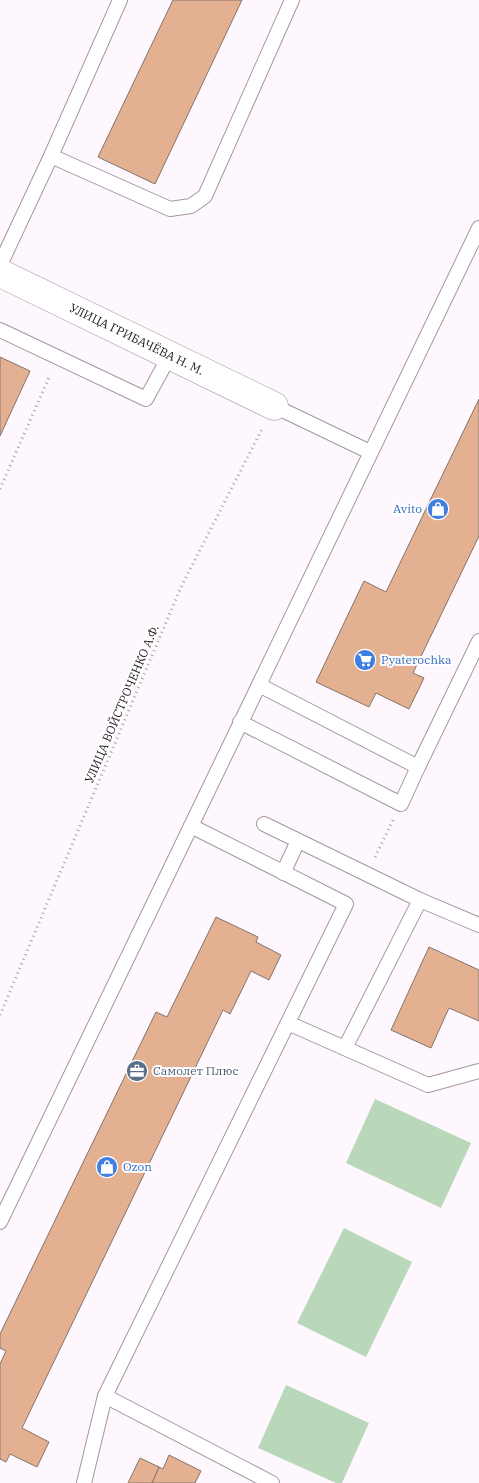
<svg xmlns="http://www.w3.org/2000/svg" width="479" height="1483" font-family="'IBM Plex Serif',serif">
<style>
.green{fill:#b9d8ba}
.building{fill:#e4b092;stroke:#83746a}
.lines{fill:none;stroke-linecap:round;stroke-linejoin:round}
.service-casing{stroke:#a496a3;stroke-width:16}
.minor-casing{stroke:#a496a3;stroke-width:29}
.path{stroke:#a6a0a6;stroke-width:3;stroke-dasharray:1 4;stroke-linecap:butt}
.service{stroke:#fff;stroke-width:14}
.minor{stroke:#fff;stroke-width:28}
.labels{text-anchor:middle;stroke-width:4;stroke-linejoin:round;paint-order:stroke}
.street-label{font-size:12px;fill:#1d181d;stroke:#fff}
.shop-label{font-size:12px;fill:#366cbe;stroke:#fff;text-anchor:start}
.service-label{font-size:12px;fill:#4e5e75;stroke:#fff;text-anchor:start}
</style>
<rect width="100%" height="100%" fill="#fef8fe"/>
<!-- green -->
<g class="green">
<path d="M375,1099l96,44 -30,65 -95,-45z"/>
<path d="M344,1228l68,34 -46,95 -69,-34z"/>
<path d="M286,1385l83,38 -27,60h-6l-78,-35z"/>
</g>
<!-- building -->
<g class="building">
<path d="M173,0h69l-87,184 -57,-27z"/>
<path d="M0,357l30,14 -30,65z"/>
<path d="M479,399v137l-66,137 11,5 -15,31 -33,-16 -7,14 -53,-25 48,-101 22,11z"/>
<path d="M216,917l42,20 -2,5 25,13 -12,25 -18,-9 -21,43 -7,-4 -201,418 27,14 -12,25 -27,-13 -4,8 -6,-3v-95l6,-13 -6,-3v-14l156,-322 11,5z"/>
<path d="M429,947l50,23v51l-30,-13 -18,40 -40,-18z"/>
<path d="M169,1455l32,16 -6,12h-43l7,-16 4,2z"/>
<path d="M140,1458l19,9 -7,16h-24z"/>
</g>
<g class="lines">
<!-- service casing -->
<g class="service-casing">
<g id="service">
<path d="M51,156l119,53 21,-3 14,-10 87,-196"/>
<path d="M0,265l51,-109 69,-156"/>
<path d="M0,330l146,69 24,-44"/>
<path d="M274,406l96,46"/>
<path d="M259,685l159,82 61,-126"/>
<path d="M240,722l161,82 17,-37"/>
<path d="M264,824l156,76 -75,148"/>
<path d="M191,826l288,-598"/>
<path d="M283,873l15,-32"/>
<path d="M420,900l59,25"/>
<path d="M288,1023l140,62 51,-14"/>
<path d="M0,1222l191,-396 155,78 -241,492 -21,87"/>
<path d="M105,1396l167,87"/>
</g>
</g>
<!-- minor casing -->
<g class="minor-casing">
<g id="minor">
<path id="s1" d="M0,273l274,133"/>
</g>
</g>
<!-- path -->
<g class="path">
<path d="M0,489l50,-114"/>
<path d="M375,857l18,-37"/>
<path d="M0,1015l181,-428 81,-158"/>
</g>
<!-- service -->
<use href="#service" class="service"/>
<!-- minor -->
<use href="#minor" class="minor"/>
</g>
<!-- icons -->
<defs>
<g id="shop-disc" transform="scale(1.125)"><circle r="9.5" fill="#3f7fe0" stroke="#fff"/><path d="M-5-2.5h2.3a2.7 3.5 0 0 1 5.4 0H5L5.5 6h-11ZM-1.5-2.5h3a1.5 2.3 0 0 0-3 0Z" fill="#fff"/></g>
<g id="supermarket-disc" transform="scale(1.125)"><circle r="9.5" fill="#3f7fe0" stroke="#fff"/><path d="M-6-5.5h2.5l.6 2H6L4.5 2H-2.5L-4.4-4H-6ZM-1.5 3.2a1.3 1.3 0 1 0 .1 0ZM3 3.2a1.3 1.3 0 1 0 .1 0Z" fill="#fff"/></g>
<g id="office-disc" transform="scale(1.125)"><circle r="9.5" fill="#5c6f8a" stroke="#fff"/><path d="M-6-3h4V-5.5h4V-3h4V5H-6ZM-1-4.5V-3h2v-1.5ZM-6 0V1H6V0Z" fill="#fff"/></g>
</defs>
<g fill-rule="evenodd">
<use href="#shop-disc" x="438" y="509"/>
<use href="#supermarket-disc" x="365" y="660"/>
<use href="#office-disc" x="137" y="1071"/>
<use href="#shop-disc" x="107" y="1167"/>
</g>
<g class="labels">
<!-- street labels -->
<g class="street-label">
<text dy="4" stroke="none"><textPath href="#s1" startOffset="152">УЛИЦА ГРИБАЧЁВА Н. М.</textPath></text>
<text transform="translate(122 704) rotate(-67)" y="4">УЛИЦА ВОЙСТРОЧЕНКО А.Ф.</text>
</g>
<!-- shop labels -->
<g class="shop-label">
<text x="422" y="513" text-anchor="end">Avito</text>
<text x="381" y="664">Pyaterochka</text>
<text x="123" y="1171">Ozon</text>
</g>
<!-- service labels -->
<g class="service-label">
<text x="153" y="1075">Самолет Плюс</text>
</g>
</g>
</svg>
